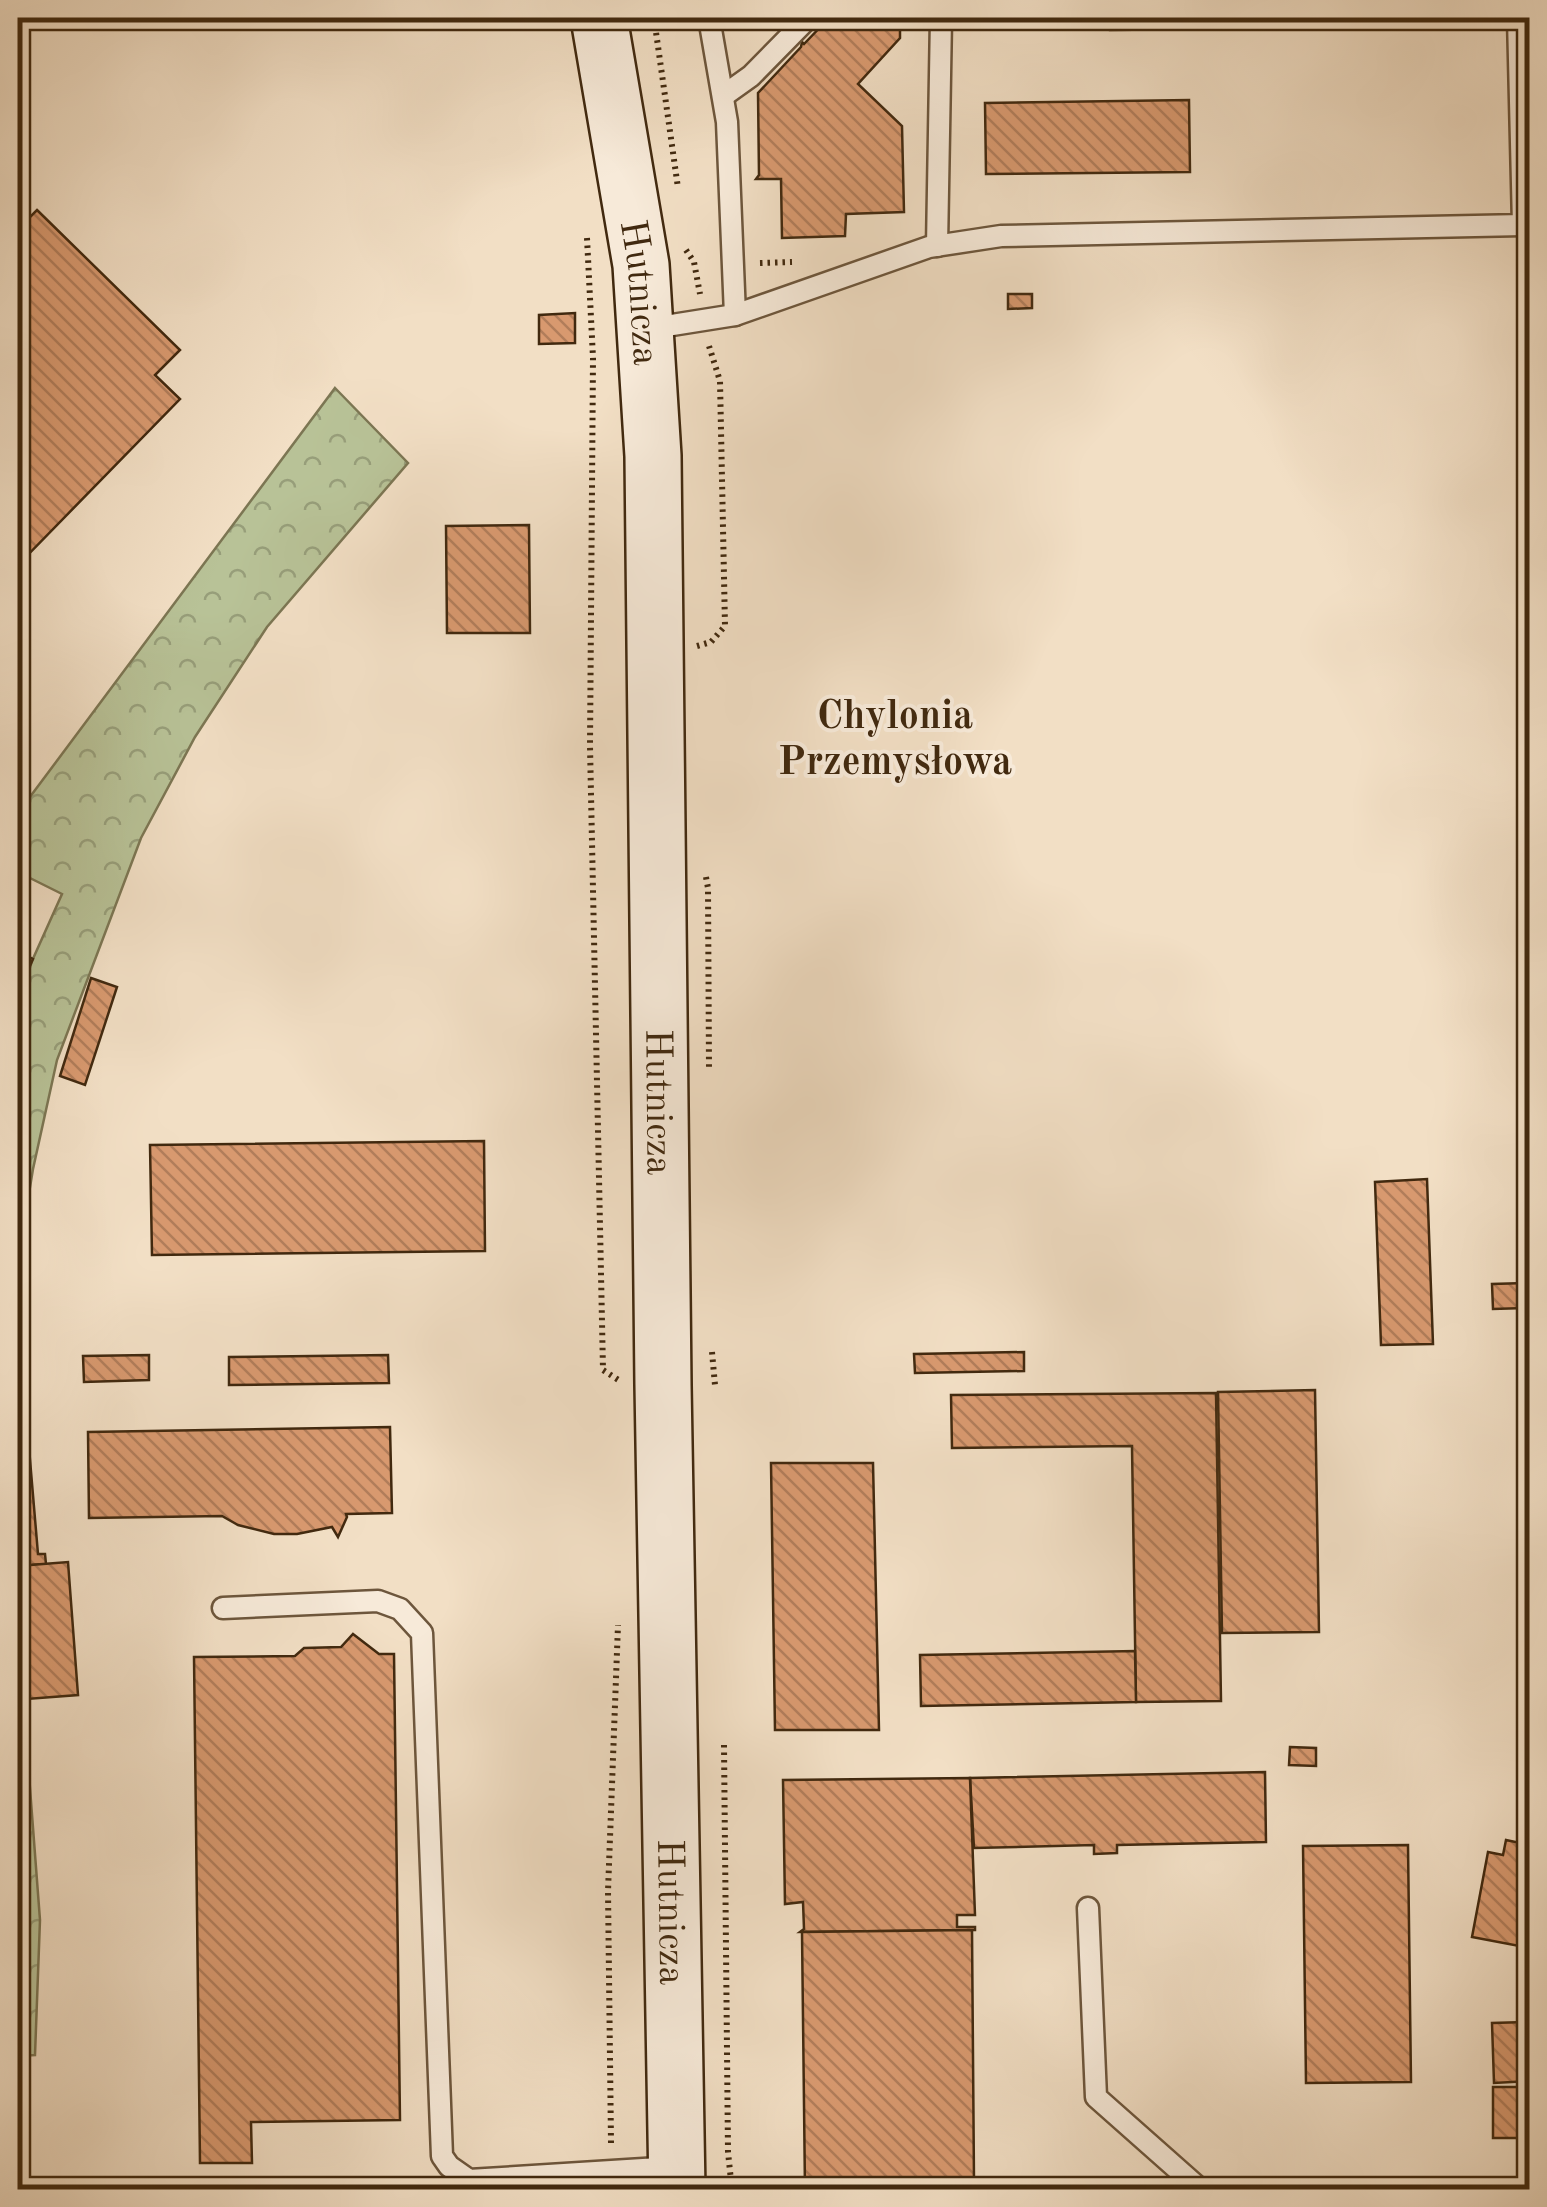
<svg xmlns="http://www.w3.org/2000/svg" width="1547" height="2207" font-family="'Old Standard TT',serif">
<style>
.forest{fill:url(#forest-crowns);stroke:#7c7653;stroke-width:2.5}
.building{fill:url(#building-back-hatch);stroke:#41290f;stroke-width:2.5}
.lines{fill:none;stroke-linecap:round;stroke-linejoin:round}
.lane-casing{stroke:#6d563c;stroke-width:25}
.secondary-casing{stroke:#41290f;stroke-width:60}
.path{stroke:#41290f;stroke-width:6;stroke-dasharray:2.5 5;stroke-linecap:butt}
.lane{stroke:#f7ead9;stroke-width:20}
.secondary{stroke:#f7ead9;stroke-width:55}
.labels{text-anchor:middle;stroke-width:8;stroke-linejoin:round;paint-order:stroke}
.street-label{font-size:38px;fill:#41290f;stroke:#f7ead9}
.neighbourhood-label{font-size:40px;font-weight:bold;fill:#41290f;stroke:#f7ead9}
</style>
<defs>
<pattern id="forest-crowns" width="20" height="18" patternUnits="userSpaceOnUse" patternTransform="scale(2.5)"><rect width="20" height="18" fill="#b8c297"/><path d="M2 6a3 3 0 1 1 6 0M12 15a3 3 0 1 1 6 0" fill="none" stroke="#979e7a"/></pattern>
<pattern id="building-back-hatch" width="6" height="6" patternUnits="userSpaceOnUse" patternTransform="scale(2.5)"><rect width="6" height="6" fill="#d8996f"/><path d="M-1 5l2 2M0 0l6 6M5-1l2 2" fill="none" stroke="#b17d5a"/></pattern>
</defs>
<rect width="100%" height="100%" fill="#f2dfc5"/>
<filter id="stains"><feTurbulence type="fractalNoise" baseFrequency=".002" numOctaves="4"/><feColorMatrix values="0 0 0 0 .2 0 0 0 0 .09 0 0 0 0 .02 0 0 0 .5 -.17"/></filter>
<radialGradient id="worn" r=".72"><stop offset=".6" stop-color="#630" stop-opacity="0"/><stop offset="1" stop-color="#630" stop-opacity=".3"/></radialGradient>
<!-- forest -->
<g class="forest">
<path d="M335,388l73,75 -141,164 -72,110 -54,101 -84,222 -24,109 -15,91v-255l14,-44 30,-67 -44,-22v-59z"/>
<path d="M18,1630l22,290 -5,135 -17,1z"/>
</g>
<!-- building -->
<g class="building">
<path d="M829,18h71v20l-42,46 44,42 2,86 -58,2 -1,22 -63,2 -1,-59h-25l3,-4 -1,-82 43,-46 1,-5 2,2z"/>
<path d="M1109,18h99l1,11 -99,1z"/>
<path d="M1189,100l1,72 -204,2 -1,-71z"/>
<path d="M37,210l143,140 -25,25 25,24 -162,166v-336z"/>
<path d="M1008,294h24v14l-24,1z"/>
<path d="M575,313v30l-36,1v-29z"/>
<path d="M529,525l1,108h-83l-1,-107z"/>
<path d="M18,951l15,8 -15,33z"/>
<path d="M91,978l26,9 -32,98 -25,-9z"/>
<path d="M484,1141l1,110 -333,4 -2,-110z"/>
<path d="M1427,1179l6,165 -52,1 -6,-163z"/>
<path d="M1530,1283v25l-37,1 -1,-25z"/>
<path d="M1024,1352v19l-109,2 -1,-19z"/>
<path d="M149,1355v25l-65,2 -1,-26z"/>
<path d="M388,1355l1,28 -160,2v-28z"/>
<path d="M1315,1390l4,242 -97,1 -4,-241z"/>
<path d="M1216,1393l5,308 -85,1 -4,-256 -180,2 -1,-53z"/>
<path d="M390,1427l2,86 -46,1 1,3 -9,20 -6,-10 -35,7h-23l-36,-9 -16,-9 -133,2 -1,-86z"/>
<path d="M29,1448l9,106h7l1,10 -28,2v-117z"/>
<path d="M771,1463h102l6,267h-104z"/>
<path d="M68,1562l10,133 -51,4 -9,-133z"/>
<path d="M353,1634l26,20h15l6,466 -149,2 1,41h-52l-6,-506 101,-1 9,-8 37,-1z"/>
<path d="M1135,1651l1,51 -215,4 -1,-51z"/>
<path d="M1290,1747l26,1v18l-27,-1z"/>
<path d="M1265,1772l1,70 -149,3v8l-23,1v-9l-120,3 -4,-70z"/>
<path d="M970,1778l5,137h-18v12h18v3l-175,2 4,-3 -1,-27 -18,2 -2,-124z"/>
<path d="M1506,1840l24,5v103l-58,-11 16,-85 15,3z"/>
<path d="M1408,1845l3,237 -105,1 -3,-237z"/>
<path d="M972,1930l2,251 -84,-1v10h-85l-3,-258z"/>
<path d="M1530,2022v59l-36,2 -2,-60z"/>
<rect x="1493" y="2087" width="37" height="51"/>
</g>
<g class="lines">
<!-- lane casing -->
<g class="lane-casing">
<g id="lane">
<path d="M709,18l18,104 8,193"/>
<path d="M723,96l28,-20 57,-58"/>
<path d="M937,246l4,-228"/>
<path d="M647,329l88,-14 194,-68 72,-11 522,-11 -5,-207"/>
<path d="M223,1608l155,-7 22,8 22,24 20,523 7,10 20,14 206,-13"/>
<path d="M1088,1908l8,189 105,93"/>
</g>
</g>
<!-- secondary casing -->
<g class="secondary-casing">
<g id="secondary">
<path id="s1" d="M599,18l42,247 12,191 10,929 14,805"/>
</g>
</g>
<!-- path -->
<g class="path">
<path d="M654,18l24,170"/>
<path d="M587,238l6,120 -3,388 13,624 17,11"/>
<path d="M686,250l8,12 6,32"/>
<path d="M760,263l32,-1"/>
<path d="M697,646l14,-4 14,-16 -5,-245 -11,-35"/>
<path d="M706,877l2,11 1,181"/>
<path d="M712,1352l3,33"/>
<path d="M724,1745l4,407 4,38"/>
<path d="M611,2143l-3,-252 10,-266"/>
</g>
<!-- lane -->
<use href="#lane" class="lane"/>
<!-- secondary -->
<use href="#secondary" class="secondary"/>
</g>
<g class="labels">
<!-- street labels -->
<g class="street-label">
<text dy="13" stroke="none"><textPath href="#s1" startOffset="278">Hutnicza</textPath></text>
<text dy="13" stroke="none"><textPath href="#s1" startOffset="1088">Hutnicza</textPath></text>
<text dy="13" stroke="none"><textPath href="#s1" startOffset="1898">Hutnicza</textPath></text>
</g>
<!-- neighbourhood labels -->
<g class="neighbourhood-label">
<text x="895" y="728">Chylonia<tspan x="895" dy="46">Przemysłowa</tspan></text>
</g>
</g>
<!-- margin -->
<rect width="1547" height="2207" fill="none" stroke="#f2dfc5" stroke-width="60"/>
<rect x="20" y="20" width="1507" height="2167" fill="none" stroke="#41290f" stroke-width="5"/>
<rect x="30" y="30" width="1487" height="2147" fill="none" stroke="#41290f" stroke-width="2.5"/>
<rect width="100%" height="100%" filter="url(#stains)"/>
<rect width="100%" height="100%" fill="url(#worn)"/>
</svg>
